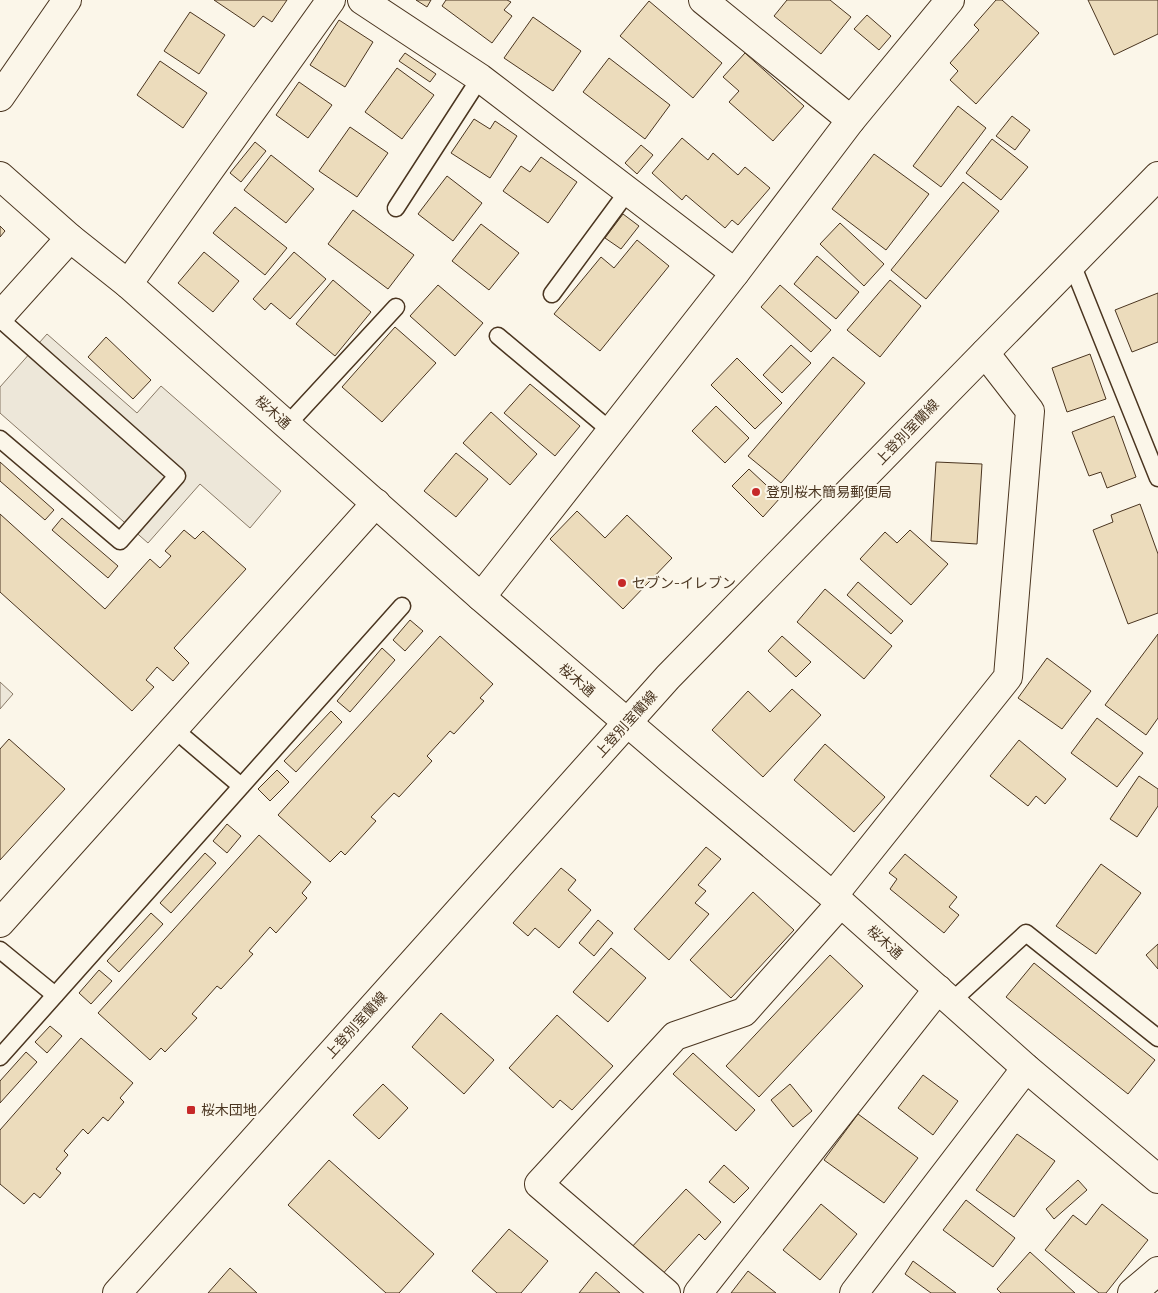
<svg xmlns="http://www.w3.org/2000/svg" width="1158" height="1293" font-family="Manrope,'Noto Sans JP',sans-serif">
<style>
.parking{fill:#ede7d9;stroke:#887966}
.building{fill:#ecdcbc;stroke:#4a3520}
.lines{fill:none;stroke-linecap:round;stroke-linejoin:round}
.lane-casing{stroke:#4a3520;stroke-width:19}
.street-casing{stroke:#4a3520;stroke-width:30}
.secondary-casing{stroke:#4a3520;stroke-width:30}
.lane{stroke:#fbf6e9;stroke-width:16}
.street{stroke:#fbf6e9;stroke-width:28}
.secondary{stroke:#fbf6e9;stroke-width:28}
.poi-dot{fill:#c62828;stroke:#fbf6e9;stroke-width:2}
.labels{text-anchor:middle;stroke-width:4;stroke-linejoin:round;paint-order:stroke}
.street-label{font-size:14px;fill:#4a3520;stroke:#fbf6e9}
.poi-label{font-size:14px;fill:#4a3520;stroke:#fbf6e9;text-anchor:start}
</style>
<rect width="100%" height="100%" fill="#fbf6e9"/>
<!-- parking -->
<g class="parking">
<path d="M47,334l90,79 24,-27 120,105 -31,37 -50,-44 -52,59 -148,-130v-26z"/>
<path d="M0,682l13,12 -13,15z"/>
</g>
<!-- building -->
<g class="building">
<path d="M214,0h73l-15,22 -9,-6 -9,11z"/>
<path d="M416,0h15l-4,7z"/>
<path d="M446,0h61l4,2 -7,8 8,6 -20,27 -50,-37z"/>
<path d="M787,0h43l21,17 -30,37 -47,-38z"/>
<path d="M996,0h6l37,33 -63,71 -26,-24 8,-9 -8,-8 29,-33 -5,-5z"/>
<path d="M1088,0h70v34l-44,21z"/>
<path d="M649,1l73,62 -29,35 -73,-62z"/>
<path d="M190,12l35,23 -26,39 -35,-23z"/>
<path d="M867,15l24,21 -12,14 -25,-21z"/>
<path d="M533,17l48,34 -28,40 -49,-33z"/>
<path d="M339,20l34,22 -28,45 -35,-22z"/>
<path d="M405,53l31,21 -6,8 -31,-21z"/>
<path d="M745,53l59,53 -31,35 -44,-39 10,-11 -16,-14z"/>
<path d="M609,58l61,47 -25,34 -62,-47z"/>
<path d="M160,61l47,32 -24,35 -46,-33z"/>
<path d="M397,68l37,27 -32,44 -37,-27z"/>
<path d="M299,82l33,23 -24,33 -32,-23z"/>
<path d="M958,106l28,22 -45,59 -28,-21z"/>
<path d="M1012,116l18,14 -15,20 -19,-14z"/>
<path d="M474,119l16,10 5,-8 22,15 -27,42 -39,-25z"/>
<path d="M350,127l38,26 -31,44 -38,-26z"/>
<path d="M682,138l26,22 5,-7 25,22 7,-8 25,21 -32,37 -6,-5 -7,8 -39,-33 -4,5 -30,-27z"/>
<path d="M992,139l36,28 -27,33 -35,-27z"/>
<path d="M255,142l11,9 -25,31 -11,-9z"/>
<path d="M641,145l12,10 -16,19 -12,-11z"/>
<path d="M874,154l55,40 -43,56 -54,-41z"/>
<path d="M271,155l43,34 -28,34 -42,-33z"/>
<path d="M541,157l36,25 -29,41 -45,-32 18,-25 9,6z"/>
<path d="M447,176l35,27 -29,38 -35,-27z"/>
<path d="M963,182l36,29 -73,88 -35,-29z"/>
<path d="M235,207l52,41 -22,27 -52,-42z"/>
<path d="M353,210l61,45 -26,34 -60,-45z"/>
<path d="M623,214l16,12 -18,23 -16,-11z"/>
<path d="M840,223l44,41 -20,22 -44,-42z"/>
<path d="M481,224l38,29 -30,37 -37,-29z"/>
<path d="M0,226l5,5 -5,6z"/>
<path d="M637,240l32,26 -69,85 -46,-37 47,-57 13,11z"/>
<path d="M204,252l35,29 -26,31 -35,-29z"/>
<path d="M294,252l32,27 -36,40 -19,-16 -6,7 -12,-11z"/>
<path d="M817,256l42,36 -23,27 -42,-35z"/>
<path d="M333,280l38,32 -36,44 -39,-32z"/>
<path d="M890,280l31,26 -41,51 -33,-27z"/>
<path d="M438,285l45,38 -28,33 -45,-40z"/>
<path d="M780,285l51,45 -20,22 -50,-45z"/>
<path d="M1158,293v49l-26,10 -17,-42z"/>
<path d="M395,327l41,36 -54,59 -40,-35z"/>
<path d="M106,337l45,43 -18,19 -45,-42z"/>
<path d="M791,345l20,18 -29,30 -19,-18z"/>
<path d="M1090,354l16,45 -39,13 -15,-44z"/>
<path d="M833,357l32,26 -84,100 -33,-27z"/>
<path d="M737,358l45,45 -27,26 -44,-44z"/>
<path d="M530,384l50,42 -25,30 -51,-43z"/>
<path d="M716,406l33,32 -24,25 -33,-32z"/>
<path d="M491,412l46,42 -27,31 -47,-42z"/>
<path d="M1114,416l22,61 -29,11 -6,-16 -12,4 -17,-44z"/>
<path d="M456,453l32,26 -32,38 -32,-26z"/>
<path d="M0,462l54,48 -9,10 -45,-39z"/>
<path d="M936,462l46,2 -5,80 -46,-3z"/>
<path d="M749,469l31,29 -17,19 -31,-31z"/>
<path d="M1140,504l18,50v59l-30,11 -35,-94 20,-8 -2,-7z"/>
<path d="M577,511l28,27 22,-23 45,43 -49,51 -73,-70z"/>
<path d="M0,514l105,95 45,-50 10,9 11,-12 -6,-5 19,-21 11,9 8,-8 43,38 -72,79 15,15 -16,18 -16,-14 -11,13 8,7 -22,24 -132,-119z"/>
<path d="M62,518l56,48 -10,12 -56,-48z"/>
<path d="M910,530l38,34 -37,41 -51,-46 25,-27 12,11z"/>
<path d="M858,582l45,39 -12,13 -44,-39z"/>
<path d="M825,589l67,57 -28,33 -67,-57z"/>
<path d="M410,620l13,11 -18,20 -12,-11z"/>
<path d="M1158,634v84l-12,17 -41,-30z"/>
<path d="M440,636l53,48 -13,14 4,3 -30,33 -4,-3 -23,25 5,5 -33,36 -5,-4 -23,24 5,4 -31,34 -4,-4 -11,11 -52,-47z"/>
<path d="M782,636l29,26 -15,15 -28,-26z"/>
<path d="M382,648l13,12 -45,52 -13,-11z"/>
<path d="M1047,658l44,33 -29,38 -44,-31z"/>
<path d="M792,689l29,26 -58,62 -51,-47 36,-39 22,21z"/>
<path d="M331,711l11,11 -46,50 -12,-11z"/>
<path d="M1097,718l46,35 -26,34 -46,-34z"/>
<path d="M9,739l56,50 -65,71v-111z"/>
<path d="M1019,740l47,39 -21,25 -9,-8 -8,10 -38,-30z"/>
<path d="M825,744l60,53 -31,35 -60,-52z"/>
<path d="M277,770l12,12 -19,19 -12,-12z"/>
<path d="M1139,776l19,13v17l-21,31 -27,-18z"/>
<path d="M227,824l14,12 -14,17 -14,-12z"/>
<path d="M259,835l52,47 -9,11 5,5 -31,35 -6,-6 -21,24 4,3 -32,35 -4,-3 -25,28 5,4 -32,34 -4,-4 -11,12 -52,-47z"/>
<path d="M706,847l15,12 -23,26 8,6 -11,12 14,11 -40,46 -35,-31z"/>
<path d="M205,853l11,10 -45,50 -11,-10z"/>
<path d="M905,854l52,43 -8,10 10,8 -15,18 -54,-44 7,-10 -8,-6z"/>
<path d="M1101,864l40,29 -45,61 -40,-28z"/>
<path d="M561,868l15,12 -8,10 23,20 -32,38 -24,-20 -7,8 -15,-13z"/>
<path d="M753,892l41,38 -63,68 -41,-38z"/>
<path d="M151,913l12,11 -44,48 -12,-11z"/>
<path d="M598,920l15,13 -19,23 -15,-13z"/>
<path d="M1158,944v25l-12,-14z"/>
<path d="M611,948l35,30 -38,44 -35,-30z"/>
<path d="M830,955l33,31 -104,111 -33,-31z"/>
<path d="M1034,963l121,97 -27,34 -122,-97z"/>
<path d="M99,970l13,11 -21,23 -12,-11z"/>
<path d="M441,1013l53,47 -30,34 -52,-47z"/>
<path d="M557,1015l56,51 -41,44 -12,-10 -7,8 -44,-40z"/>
<path d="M50,1026l12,10 -15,17 -12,-11z"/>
<path d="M81,1038l52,45 -13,15 4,4 -16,19 -5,-4 -15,17 -5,-5 -19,22 4,4 -12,14 5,4 -21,25 -6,-5 -10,11 -24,-20v-54z"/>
<path d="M26,1052l11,10 -37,41v-22z"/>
<path d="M693,1053l62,57 -19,21 -63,-57z"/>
<path d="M923,1075l35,26 -25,34 -35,-27z"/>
<path d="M383,1084l25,24 -29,31 -26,-24z"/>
<path d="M790,1084l22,27 -19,16 -22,-27z"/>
<path d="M858,1114l60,44 -34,45 -60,-43z"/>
<path d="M1017,1134l38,27 -41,56 -38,-27z"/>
<path d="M329,1160l105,94 -35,39h-13l-98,-88z"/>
<path d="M724,1165l25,23 -15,15 -25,-21z"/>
<path d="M1078,1180l9,10 -33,29 -8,-10z"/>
<path d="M686,1189l35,33 -16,18 -6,-6 -40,44 -30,-28z"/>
<path d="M966,1200l49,38 -22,29 -50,-37z"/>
<path d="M821,1204l36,30 -37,46 -37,-30z"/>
<path d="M1102,1204l46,36 -42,53h-7l-54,-43 28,-35 13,10z"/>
<path d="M509,1229l39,32 -27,32h-24l-25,-22z"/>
<path d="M1030,1252l45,41h-74l-4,-4z"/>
<path d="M913,1261l43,32h-25l-26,-19z"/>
<path d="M230,1268l27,25h-49z"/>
<path d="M748,1271l28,22h-45z"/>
<path d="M596,1272l24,21h-41z"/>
</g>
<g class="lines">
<!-- lane casing -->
<g class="lane-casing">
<g id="lane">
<path d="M396,208l84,-130"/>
<path d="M1072,264l86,214"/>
<path d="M552,294l76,-103"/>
<path d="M0,319l177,157 -57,65 -120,-102"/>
<path d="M498,336l113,95"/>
<path d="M287,425l109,-118"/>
<path d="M174,729l67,57"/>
<path d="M0,950l55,45"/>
<path d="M952,1001l74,-68 132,105"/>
<path d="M0,1057l402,-451"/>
</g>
</g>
<!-- street casing -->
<g class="street-casing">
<g id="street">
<path d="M362,0l118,78 255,195"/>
<path d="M703,0l148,120"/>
<path d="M0,97l67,-97"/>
<path d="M128,284l203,-284"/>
<path d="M0,316l70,-78"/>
<path d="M481,597l254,-324 116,-153 99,-120"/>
<path d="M833,896l175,-219 22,-266 -45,-58"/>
<path d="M0,923l376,-420"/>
<path d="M666,1293l-127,-109 136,-148 69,-24 97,-109"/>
<path d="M698,1293l240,-304"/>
<path d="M854,1293l172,-225"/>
<path d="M1132,1293l26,-22"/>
</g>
</g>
<!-- secondary casing -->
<g class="secondary-casing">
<g id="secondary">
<path d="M0,176l70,62 58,46 353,313 190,163 162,136 193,172 132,111"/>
<path d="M117,1293l551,-616 490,-501"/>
</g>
</g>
<!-- lane -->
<use href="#lane" class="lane"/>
<!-- street -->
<use href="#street" class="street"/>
<!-- secondary -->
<use href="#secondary" class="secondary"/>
</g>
<!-- markers -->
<g class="poi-dot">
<circle cx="756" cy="492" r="5"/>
<circle cx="622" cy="583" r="5"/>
<rect x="186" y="1105" width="10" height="10" rx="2.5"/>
</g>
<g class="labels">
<!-- street labels -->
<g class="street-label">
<text transform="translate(273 412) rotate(42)" y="5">桜木通</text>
<text transform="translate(907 432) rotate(-46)" y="5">上登別室蘭線</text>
<text transform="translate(577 680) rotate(41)" y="5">桜木通</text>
<text transform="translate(626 724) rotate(-48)" y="5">上登別室蘭線</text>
<text transform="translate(885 942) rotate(42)" y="5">桜木通</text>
<text transform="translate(356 1025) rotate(-48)" y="5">上登別室蘭線</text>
</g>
<!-- poi labels -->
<g class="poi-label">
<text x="766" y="497">登別桜木簡易郵便局</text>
<text x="632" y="588">セブン-イレブン</text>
<text x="201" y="1115">桜木団地</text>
</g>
</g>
</svg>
